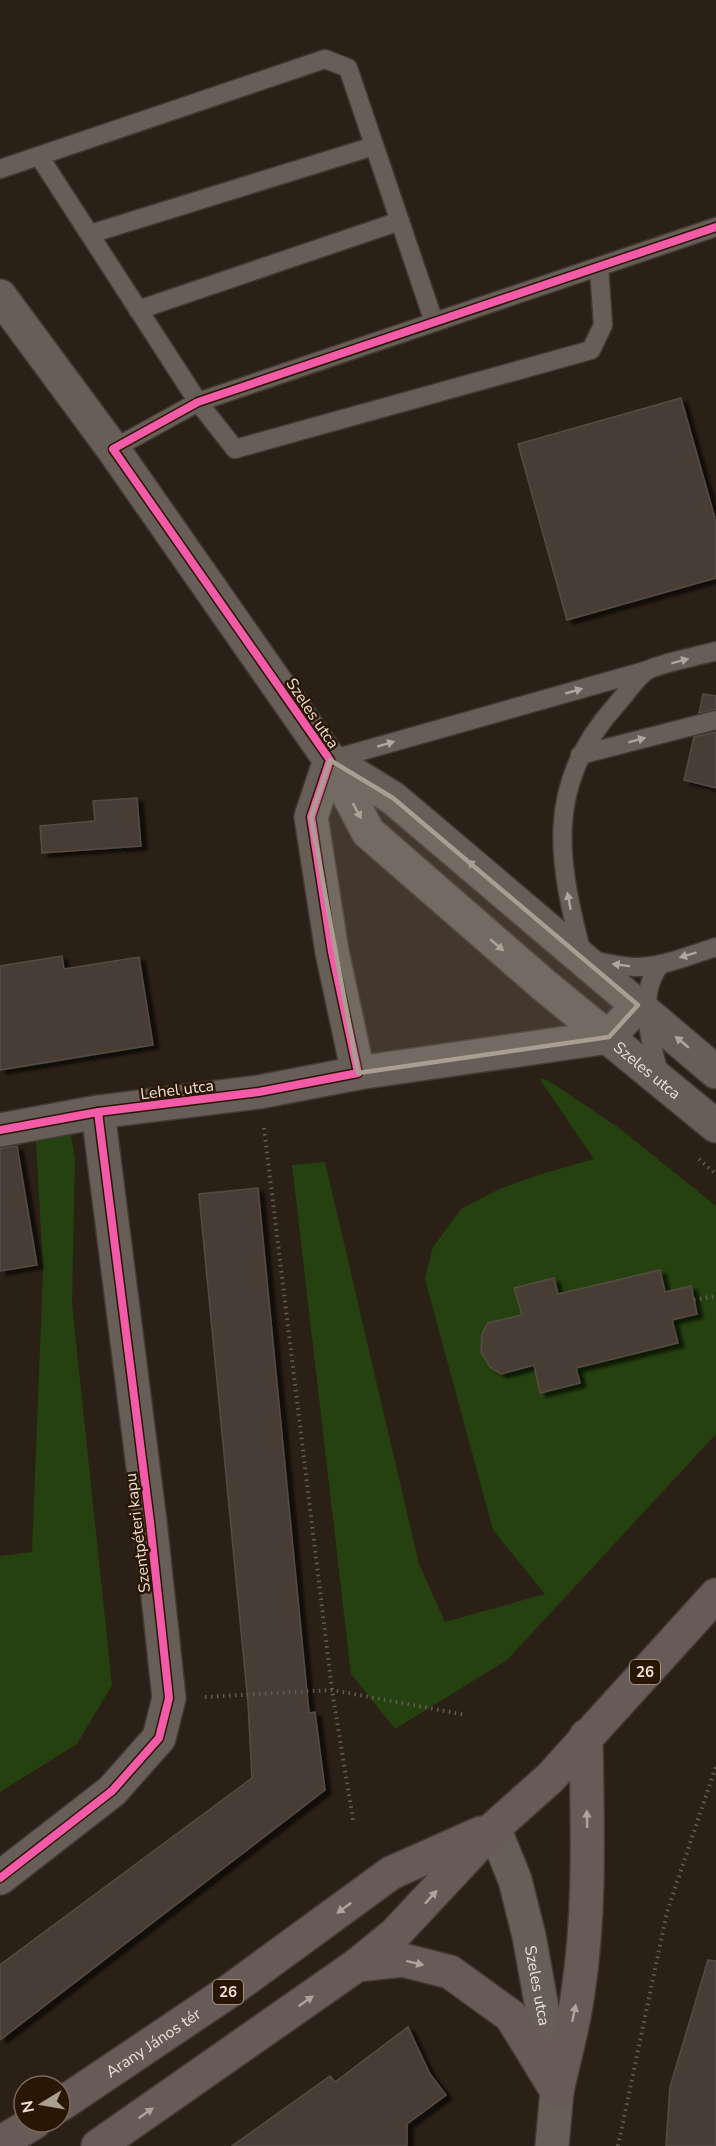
<svg xmlns="http://www.w3.org/2000/svg" width="716" height="2146" font-family="'Nunito Sans',sans-serif">
	<style>
		.green { fill: #25410f }
		.building { fill: #473d34; stroke: #554c43; stroke-width: 1.5; filter: url(#shadow) }
		.lines { fill: none; stroke-linecap: round; stroke-linejoin: round }
		.service-casing { stroke: #433a33; stroke-width: 21 }
		.minor-casing { stroke: #433a33; stroke-width: 36 }
		.tertiary-casing { stroke: #433a33; stroke-width: 36 }
		.primary-casing { stroke: #433a33; stroke-width: 36 }
		.path { stroke: #655c54; stroke-width: 4; stroke-dasharray: 1.5 4.5; stroke-linecap: butt }
		.service { stroke: #665e57; stroke-width: 18 }
		.minor { stroke: #665e57; stroke-width: 33 }
		.tertiary { stroke: #665e57; stroke-width: 33 }
		.primary { stroke: #685b57; stroke-width: 33 }
		.cycleway-casing { stroke: #2a1604; stroke-width: 11 }
		.cycleway { stroke: #f35aa7; stroke-width: 8 }
		.oneway { fill: #b1a69c }
		.oneway2 { fill: #b2a49c }
		.marked { fill: #aa9d92; fill-opacity: 0.2; stroke: #aa9d92; stroke-width: 4.5; stroke-linejoin: round }
		.labels { text-anchor: middle; stroke-width: 5; stroke-linejoin: round; paint-order: stroke }
		.shield { fill: #2a1604; stroke: #b4a396; stroke-width: 1.5 }
		.shield-label { font-size: 15px; font-weight: bold; fill: #efe0d5 }
		.street-label { font-size: 16px; fill: #efe0d5; stroke: #2a1604 }
	</style>
	<defs>
		<filter id="shadow"><feDropShadow dx="6" dy="4" stdDeviation="1.5" flood-color="#0009"/></filter>
	</defs>
	<rect width="100%" height="100%" fill="#2b2016"/>
	<g class="green">
		<polygon points="539,1078 549,1081 619,1128 716,1206 716,1434 507,1660 395,1729 351,1674 292,1165 325,1162 419,1564 445,1622 545,1594 493,1530 425,1279 433,1247 461,1209 499,1189 538,1175 594,1159"/>
		<polygon points="35,1122 59,1123 71,1136 75,1159 72,1304 112,1685 77,1744 0,1792 0,1556 32,1552 43,1271"/>
	</g>
	<g class="building">
		<polygon points="681,398 716,522 716,578 567,620 518,444"/>
		<polygon points="703,694 716,696 716,709 699,713"/>
		<polygon points="716,732 716,788 684,780 694,737"/>
		<polygon points="137,798 141,846 42,853 40,826 95,821 93,801"/>
		<polygon points="62,956 64,969 139,957 153,1045 0,1070 0,966"/>
		<polygon points="17,1146 37,1265 0,1271 0,1148"/>
		<polygon points="258,1188 309,1713 315,1712 325,1790 0,2040 0,1965 252,1778 248,1703 199,1194"/>
		<polygon points="660,1270 665,1292 691,1286 697,1314 672,1320 678,1343 576,1368 580,1383 540,1393 534,1365 501,1374 490,1367 481,1352 482,1334 488,1323 522,1315 514,1288 554,1278 558,1294"/>
		<polygon points="708,1960 716,1961 716,2146 666,2146 670,2087"/>
		<polygon points="408,2027 430,2074 446,2095 407,2124 407,2146 232,2146 330,2076 335,2082"/>
	</g>
	<g class="lines">
		<defs>
			<g id="service">
				<polyline points="39,156 198,402 235,449 591,350 603,325 599,268"/>
				<polyline points="0,169 325,59 348,68 434,322"/>
				<polyline points="90,234 374,146"/>
				<polyline points="138,310 400,221"/>
				<polyline points="113,449 198,402 716,227"/>
				<path d="M716 651C695 657 670 661 650 669 640 673 624 696 616 705 543 787 558 861 583 958 599 962 616 966 634 967 661 968 690 955 716 947"/>
				<polyline points="580,755 716,720"/>
				<polyline points="330,760 648,670"/>
				<path d="M660 1077C651 1043 635 994 661 964"/>
			</g>
			<g id="minor">
				<path id="s1" d="M0 296 113 449 330 760 368 832 545 986 716 1126"/>
				<polyline points="330,760 311,817 332,952 358,1073"/>
				<polyline points="331,760 393,798 716,1072"/>
				<polyline points="0,1130 98,1112 259,1092 358,1073 609,1037 638,1005"/>
				<polyline points="0,1878 112,1791 159,1738 169,1698 150,1522 98,1112"/>
			</g>
			<g id="tertiary">
				<path id="s2" d="M494 1828 515 1880 529 1936 557 2091 552 2146"/>
			</g>
			<g id="primary">
				<polyline points="357,1965 403,1960 450,1972 511,2016 557,2091"/>
				<path d="M557 2091C564 2058 574 2025 578 1992 591 1907 587 1821 586 1736"/>
				<path id="s3" d="M60 2105 228 1992 391 1873 481 1833"/>
				<polyline points="0,2143 35,2122"/>
				<polyline points="98,2146 357,1965 395,1934 494,1828 550,1778 716,1595"/>
			</g>
		</defs>
		<use href="#service" class="service-casing"/>
		<use href="#minor" class="minor-casing"/>
		<use href="#tertiary" class="tertiary-casing"/>
		<use href="#primary" class="primary-casing"/>
		<g class="path">
			<polyline points="264,1128 332,1690 353,1820"/>
			<polyline points="699,1159 716,1174"/>
			<polyline points="694,1300 716,1296"/>
			<polyline points="205,1697 332,1690 466,1715"/>
			<polyline points="618,2146 667,1912 716,1766"/>
		</g>
		<use href="#service" class="service"/>
		<use href="#minor" class="minor"/>
		<use href="#tertiary" class="tertiary"/>
		<use href="#primary" class="primary"/>
		<defs>
			<g id="cycleway">
				<polyline points="0,1130 98,1112 259,1092 358,1073 332,952 311,817 330,760 113,449 198,402 716,227"/>
				<polyline points="0,1878 112,1791 159,1738 169,1698 150,1522 98,1112"/>
			</g>
		</defs>
		<use href="#cycleway" class="cycleway-casing"/>
		<use href="#cycleway" class="cycleway"/>
	</g>
	<defs><path id="oneway-solid" d="M-6-.8H1V-3.2L6.5 0L1 3.2V.8H-6Z" transform="scale(1.5)"/></defs>
	<g class="oneway">
		<use href="#oneway-solid" transform="translate(680 661) rotate(-15)"/>
		<use href="#oneway-solid" transform="translate(574 691) rotate(-16)"/>
		<use href="#oneway-solid" transform="translate(637 740) rotate(-15)"/>
		<use href="#oneway-solid" transform="translate(386 744) rotate(-16)"/>
		<use href="#oneway-solid" transform="translate(357 811) rotate(62)"/>
		<use href="#oneway-solid" transform="translate(474 866) rotate(-140)"/>
		<use href="#oneway-solid" transform="translate(569 901) rotate(-101)"/>
		<use href="#oneway-solid" transform="translate(497 945) rotate(41)"/>
		<use href="#oneway-solid" transform="translate(688 955) rotate(163)"/>
		<use href="#oneway-solid" transform="translate(621 965) rotate(-173)"/>
		<use href="#oneway-solid" transform="translate(682 1042) rotate(-140)"/>
	</g>
	<g class="oneway2">
		<use href="#oneway-solid" transform="translate(587 1819) rotate(-91)"/>
		<use href="#oneway-solid" transform="translate(431 1897) rotate(-48)"/>
		<use href="#oneway-solid" transform="translate(344 1908) rotate(144)"/>
		<use href="#oneway-solid" transform="translate(415 1963) rotate(14)"/>
		<use href="#oneway-solid" transform="translate(306 2001) rotate(-35)"/>
		<use href="#oneway-solid" transform="translate(574 2013) rotate(-78)"/>
		<use href="#oneway-solid" transform="translate(146 2113) rotate(-35)"/>
	</g>
	<path class="marked" d="M330 760 393 798 638 1005 609 1037 358 1073 311 817Z"/>
	<g class="labels">
		<g class="shield">
			<rect x="630" y="1660" width="30" height="24" rx="4.5"/>
			<rect x="213" y="1980" width="30" height="24" rx="4.5"/>
		</g>
		<g class="shield-label">
			<text x="645" y="1677">26</text>
			<text x="228" y="1997">26</text>
		</g>
		<g class="street-label">
			<text transform="translate(313 713) rotate(56)" y="6">Szeles utca</text>
			<text dy="6" stroke="none"><textPath href="#s1" startOffset="1018">Szeles utca</textPath></text>
			<text transform="translate(177 1089) rotate(-7)" y="6">Lehel utca</text>
			<text transform="translate(137 1533) rotate(-97)" y="6">Szentpéteri kapu</text>
			<text dy="6" stroke="none"><textPath href="#s2" startOffset="164">Szeles utca</textPath></text>
			<text dy="6" stroke="none"><textPath href="#s3" startOffset="112">Arany János tér</textPath></text>
		</g>
	</g>
	<g transform="translate(42 2104) rotate(259)"><circle r="28" fill="#2a1604" stroke="#796758" stroke-width="1.5"/>
	<path d="M0-4.5L10 22L0 15L-10 22Z" fill="#aa9d92"/>
	<text y="-9" font-size="16" font-weight="bold" text-anchor="middle" fill="#efe0d5">N</text>
	</g>
</svg>
